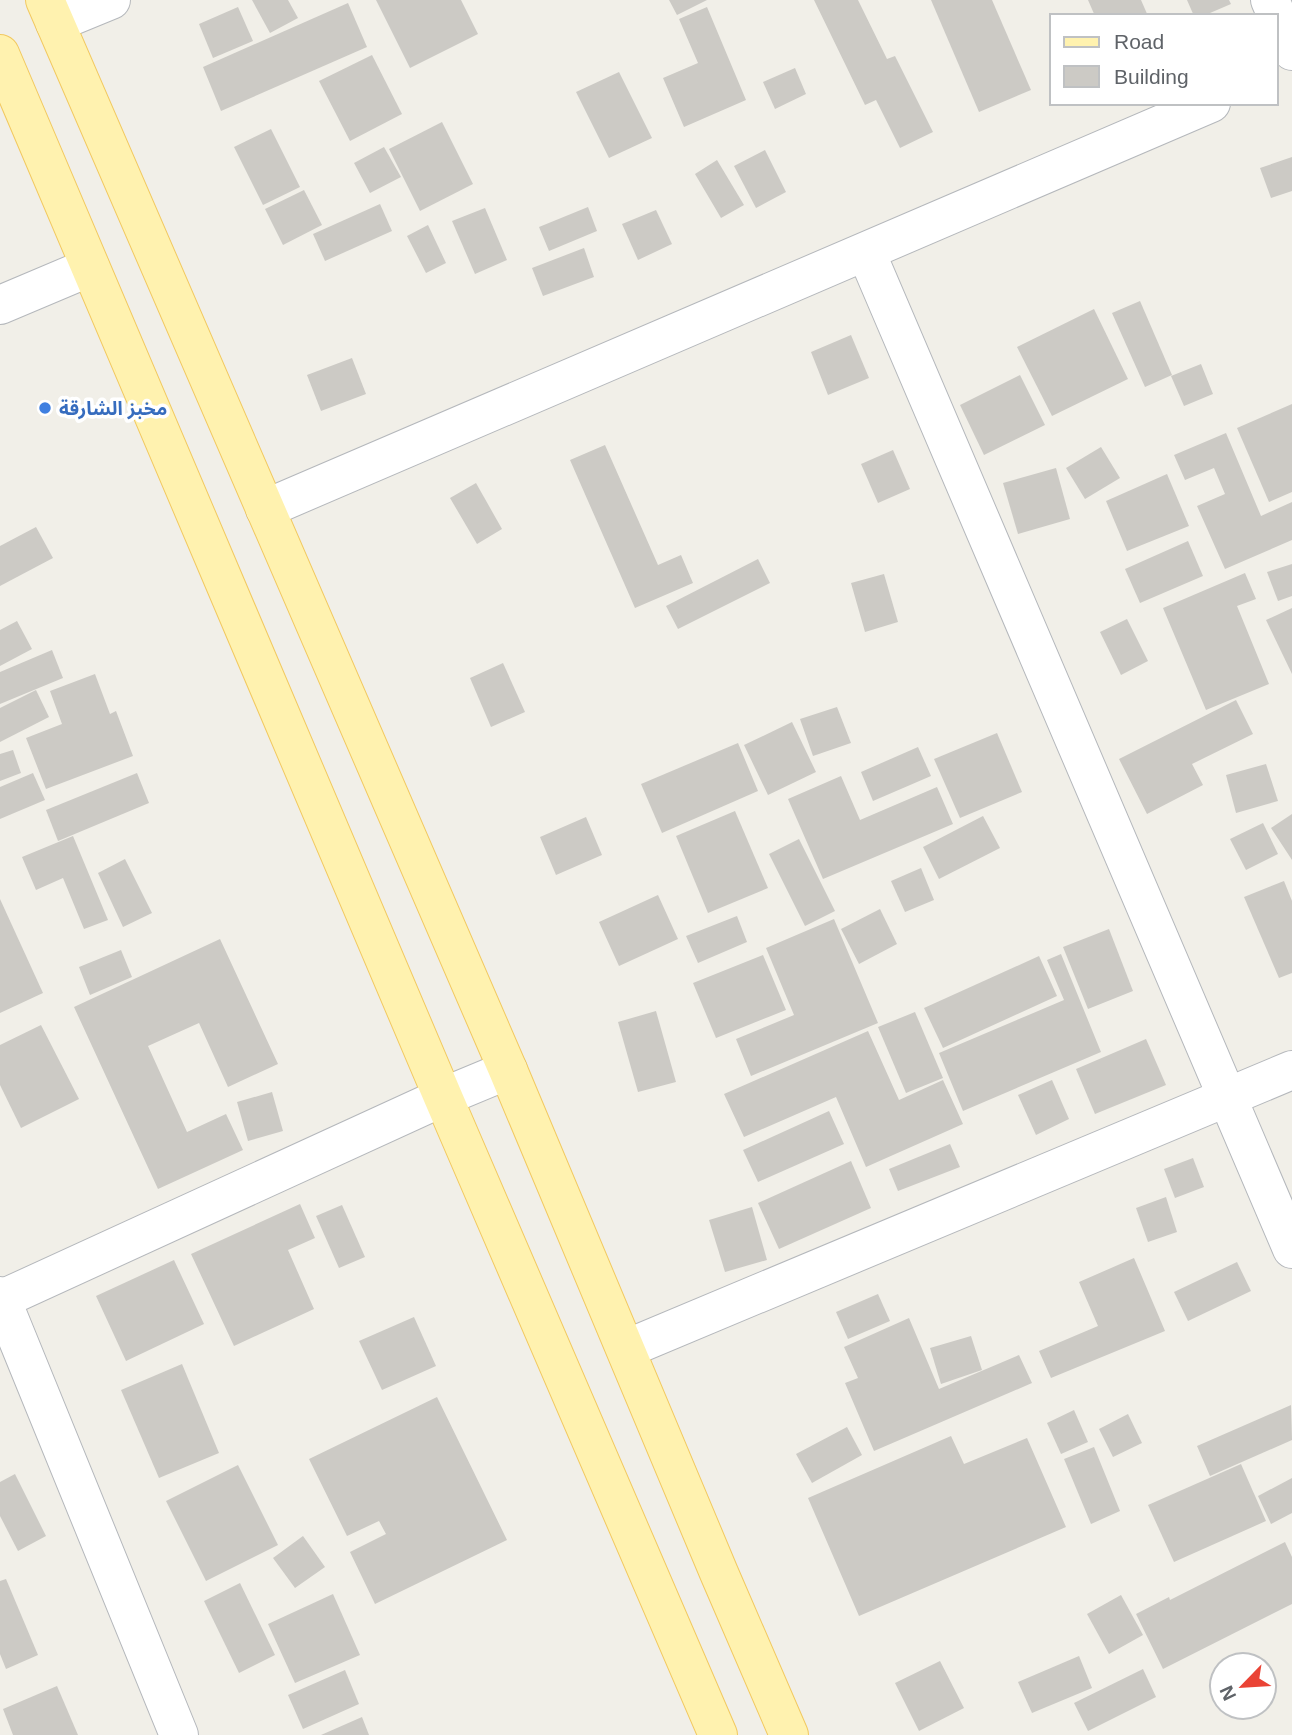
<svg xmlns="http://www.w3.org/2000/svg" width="1292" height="1735" font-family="Arial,'Noto Sans Arabic',sans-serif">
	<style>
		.building { fill: #cccac5 }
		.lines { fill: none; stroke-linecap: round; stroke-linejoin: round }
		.minor-casing { stroke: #b5b8bc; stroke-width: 40 }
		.major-casing { stroke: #f2c960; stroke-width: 40 }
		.minor { stroke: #fff; stroke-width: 38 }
		.major { stroke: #fff2af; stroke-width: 38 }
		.shop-dot { fill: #3f7fe0; stroke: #fff; stroke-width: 2.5 }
		.labels { text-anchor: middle; stroke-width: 7; stroke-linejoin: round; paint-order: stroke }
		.shop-label { font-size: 19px; font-weight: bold; fill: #366cbe; stroke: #fff; text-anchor: start }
	</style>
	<rect width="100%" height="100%" fill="#f1efe8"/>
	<g class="building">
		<polygon points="252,0 288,0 298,18 270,33"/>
		<polygon points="376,0 461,0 478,34 410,68"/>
		<polygon points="669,0 707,0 677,15"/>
		<polygon points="814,0 858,0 887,59 895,56 933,132 900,148 876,100 865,105"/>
		<polygon points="931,0 992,0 1031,90 979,112"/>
		<polygon points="1088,0 1141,0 1148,16 1095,16"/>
		<polygon points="1187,0 1229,0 1231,4 1203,16 1194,16"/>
		<polygon points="348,3 367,47 221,111 203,67"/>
		<polygon points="238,7 253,41 213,58 199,24"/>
		<polygon points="707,7 746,100 684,127 663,78 698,63 679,19"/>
		<polygon points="372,55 402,114 350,141 319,81"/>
		<polygon points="795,68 806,94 775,109 763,82"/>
		<polygon points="619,72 652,138 609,158 576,92"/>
		<polygon points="442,122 473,184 420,211 389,149"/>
		<polygon points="271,129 300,187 263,205 234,147"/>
		<polygon points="384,147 401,177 370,193 354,163"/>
		<polygon points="765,150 786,192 756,208 734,166"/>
		<polygon points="1292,157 1292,191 1271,198 1260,168"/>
		<polygon points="717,160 744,205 721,218 695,174"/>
		<polygon points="304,190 322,225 283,245 265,209"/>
		<polygon points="380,204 392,231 325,261 313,234"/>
		<polygon points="588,207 597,231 549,251 539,227"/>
		<polygon points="485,208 507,260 475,274 452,221"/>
		<polygon points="656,210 672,244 638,260 622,224"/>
		<polygon points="428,225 446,263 426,273 407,236"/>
		<polygon points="584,248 594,277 543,296 532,268"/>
		<polygon points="1140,301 1172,375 1145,387 1112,313"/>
		<polygon points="1094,309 1128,379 1052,416 1017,347"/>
		<polygon points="851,335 869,378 828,395 811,352"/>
		<polygon points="352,358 366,394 321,411 307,375"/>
		<polygon points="1201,364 1213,394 1184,406 1171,376"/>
		<polygon points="1020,375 1045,425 984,455 960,405"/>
		<polygon points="1292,404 1292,492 1269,502 1237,428"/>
		<polygon points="1226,433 1261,516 1292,502 1292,540 1225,569 1197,506 1225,494 1214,468 1185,480 1174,455"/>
		<polygon points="605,445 658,565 681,555 693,583 635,608 570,460"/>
		<polygon points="1101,447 1120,478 1085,499 1066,468"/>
		<polygon points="893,450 910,489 878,503 861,464"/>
		<polygon points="1056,468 1070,519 1018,534 1003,483"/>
		<polygon points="1167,474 1189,526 1127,551 1106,501"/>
		<polygon points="476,483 502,529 477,544 450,498"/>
		<polygon points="36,527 53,558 0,586 0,546"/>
		<polygon points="1188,541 1203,576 1140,603 1125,569"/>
		<polygon points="758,559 770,583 678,629 666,606"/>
		<polygon points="1292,564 1292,596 1278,601 1267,572"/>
		<polygon points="1245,573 1256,599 1237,606 1269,684 1206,710 1163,608"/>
		<polygon points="884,574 898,622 865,632 851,583"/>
		<polygon points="1292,608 1292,674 1266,620"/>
		<polygon points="1127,619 1148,661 1121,675 1100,632"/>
		<polygon points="17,621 32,649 0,666 0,630"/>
		<polygon points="52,650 63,678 0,704 0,672"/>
		<polygon points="503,663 525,712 491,727 470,678"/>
		<polygon points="95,674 110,714 116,711 133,756 46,789 26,738 62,724 50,691"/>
		<polygon points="36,690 49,717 0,742 0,708"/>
		<polygon points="1236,700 1253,734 1192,764 1203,785 1147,814 1119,759"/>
		<polygon points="837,707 851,743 813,756 800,719"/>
		<polygon points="792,722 816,772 768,795 744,745"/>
		<polygon points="997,733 1022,792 960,818 934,759"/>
		<polygon points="738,743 758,791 662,833 641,784"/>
		<polygon points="918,747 931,776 873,801 861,772"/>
		<polygon points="13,750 21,773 0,781 0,754"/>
		<polygon points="1266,764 1278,801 1236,813 1226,775"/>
		<polygon points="33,773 45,800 0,819 0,787"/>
		<polygon points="137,773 149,803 58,841 46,810"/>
		<polygon points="841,776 860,820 937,787 953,824 823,879 788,799"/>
		<polygon points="735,811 768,888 708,913 676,836"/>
		<polygon points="1292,814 1292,860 1271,828"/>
		<polygon points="983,816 1000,848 939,879 923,847"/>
		<polygon points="586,817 602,855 556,875 540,837"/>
		<polygon points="1263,823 1278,854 1246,870 1230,839"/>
		<polygon points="73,836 108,920 84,929 63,878 36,890 22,857"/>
		<polygon points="799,839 835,911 805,926 769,854"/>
		<polygon points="125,859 152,913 123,927 98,873"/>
		<polygon points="921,868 934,900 905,912 891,881"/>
		<polygon points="1284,881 1292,901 1292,973 1279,978 1244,897"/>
		<polygon points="658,895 678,939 619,966 599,922"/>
		<polygon points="0,899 43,993 0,1013"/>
		<polygon points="880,909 897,944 859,964 841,929"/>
		<polygon points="737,916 747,942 698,963 686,936"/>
		<polygon points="834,919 878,1023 751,1076 736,1039 794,1015 766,948"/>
		<polygon points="1109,929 1133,991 1088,1009 1063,947"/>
		<polygon points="220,939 278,1064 228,1087 199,1023 148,1046 187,1132 226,1114 243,1150 158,1189 74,1007"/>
		<polygon points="121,950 132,977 90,995 79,967"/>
		<polygon points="1061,954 1101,1052 963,1111 939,1053 1064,1000 1047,960"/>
		<polygon points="763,955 786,1010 716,1038 693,983"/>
		<polygon points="1039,956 1057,996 943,1048 924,1008"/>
		<polygon points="656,1011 676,1082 638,1092 618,1022"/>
		<polygon points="915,1012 943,1078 906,1093 878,1027"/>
		<polygon points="41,1025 79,1099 21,1128 0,1085 0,1045"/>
		<polygon points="868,1031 899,1100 943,1080 963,1124 866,1167 836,1097 744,1137 724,1094"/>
		<polygon points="1146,1039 1166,1085 1095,1114 1076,1069"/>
		<polygon points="1052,1080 1069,1119 1036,1135 1018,1095"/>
		<polygon points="272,1092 283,1131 248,1141 237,1102"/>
		<polygon points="829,1111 844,1144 758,1182 743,1150"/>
		<polygon points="950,1144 960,1167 898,1191 889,1169"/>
		<polygon points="1193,1158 1204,1187 1175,1198 1164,1169"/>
		<polygon points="851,1161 871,1208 779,1249 758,1203"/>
		<polygon points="1166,1197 1177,1232 1148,1242 1136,1208"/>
		<polygon points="300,1204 315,1238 288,1250 314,1309 234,1346 191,1254"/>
		<polygon points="342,1205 365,1257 339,1268 316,1216"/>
		<polygon points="752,1207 767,1260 725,1272 709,1220"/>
		<polygon points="1134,1258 1165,1331 1051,1378 1039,1351 1098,1326 1079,1282"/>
		<polygon points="174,1260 204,1324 126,1361 96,1296"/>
		<polygon points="1237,1262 1251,1291 1188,1321 1174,1292"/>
		<polygon points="878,1294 890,1321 848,1339 836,1312"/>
		<polygon points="414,1317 436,1366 382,1390 359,1341"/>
		<polygon points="909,1318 939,1389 1019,1355 1032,1383 874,1451 845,1383 858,1378 844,1347"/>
		<polygon points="971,1336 982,1370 941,1384 930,1348"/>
		<polygon points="182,1364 219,1453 159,1478 121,1390"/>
		<polygon points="437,1397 507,1540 375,1604 350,1552 386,1534 379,1521 347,1536 309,1459"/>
		<polygon points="1291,1405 1292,1440 1210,1476 1197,1446"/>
		<polygon points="1074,1410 1088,1442 1061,1454 1047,1423"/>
		<polygon points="1128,1414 1142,1443 1113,1457 1099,1429"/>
		<polygon points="847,1427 862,1455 812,1483 796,1454"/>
		<polygon points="951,1436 964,1464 1027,1438 1066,1527 859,1616 808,1498"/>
		<polygon points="1094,1447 1120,1511 1091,1524 1064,1459"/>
		<polygon points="1241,1464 1266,1521 1174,1562 1148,1505"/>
		<polygon points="238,1465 278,1545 206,1581 166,1501"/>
		<polygon points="15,1474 46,1536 18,1551 0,1516 0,1482"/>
		<polygon points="1292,1478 1292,1513 1271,1524 1258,1496"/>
		<polygon points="303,1536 325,1567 295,1588 273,1558"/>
		<polygon points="1285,1542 1292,1557 1292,1604 1163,1669 1136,1614 1169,1597 1170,1600"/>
		<polygon points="6,1579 38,1655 6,1669 0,1654 0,1581"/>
		<polygon points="240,1583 275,1655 239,1673 204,1601"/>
		<polygon points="333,1594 360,1655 295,1683 268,1624"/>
		<polygon points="1121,1595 1143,1635 1109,1654 1087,1614"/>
		<polygon points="1079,1656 1092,1688 1032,1713 1018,1682"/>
		<polygon points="940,1661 964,1708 919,1731 895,1683"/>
		<polygon points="1143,1669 1156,1697 1088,1731 1074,1703"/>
		<polygon points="345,1670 359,1704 303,1729 288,1695"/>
		<polygon points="57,1686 78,1735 13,1735 3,1709"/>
		<polygon points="362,1717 369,1735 321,1735"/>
	</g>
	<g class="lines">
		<defs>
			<g id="minor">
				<polyline points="1270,0 1292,51"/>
				<polyline points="55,23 111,0"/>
				<polyline points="866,252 1292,1249"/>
				<polyline points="0,305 90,267"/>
				<polyline points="265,509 1211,103"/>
				<polyline points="0,1296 179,1735"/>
				<polyline points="0,1300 443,1097 508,1070"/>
				<polyline points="626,1349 1292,1070"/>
			</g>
			<g id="major">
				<polyline points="45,0 508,1070 719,1573 789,1735"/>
				<polyline points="0,54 443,1097 718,1735"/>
			</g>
		</defs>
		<use href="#minor" class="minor-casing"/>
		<use href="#major" class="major-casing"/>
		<use href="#minor" class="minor"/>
		<use href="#major" class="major"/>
	</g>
	<circle class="shop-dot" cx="45" cy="408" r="7"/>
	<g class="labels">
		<g class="shop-label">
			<text x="59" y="415">مخبز الشارقة</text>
		</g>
	</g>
	<rect x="1050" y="14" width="228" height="91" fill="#ffffff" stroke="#bfc1c3" stroke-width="2"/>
	<rect x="1064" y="37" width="35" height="10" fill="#fff2af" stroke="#bfc1c3" stroke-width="2"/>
	<text x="1114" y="49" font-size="21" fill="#5f6368">Road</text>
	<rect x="1064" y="66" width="35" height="21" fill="#cccac5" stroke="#bfc1c3" stroke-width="2"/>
	<text x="1114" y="84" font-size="21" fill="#5f6368">Building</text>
	<g transform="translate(1243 1686) rotate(245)"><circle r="33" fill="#ffffff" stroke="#bfc1c3" stroke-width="2"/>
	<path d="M0-5L12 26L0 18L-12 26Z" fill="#ea4335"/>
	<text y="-10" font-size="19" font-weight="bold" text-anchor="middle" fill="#5f6368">N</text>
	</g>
</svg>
